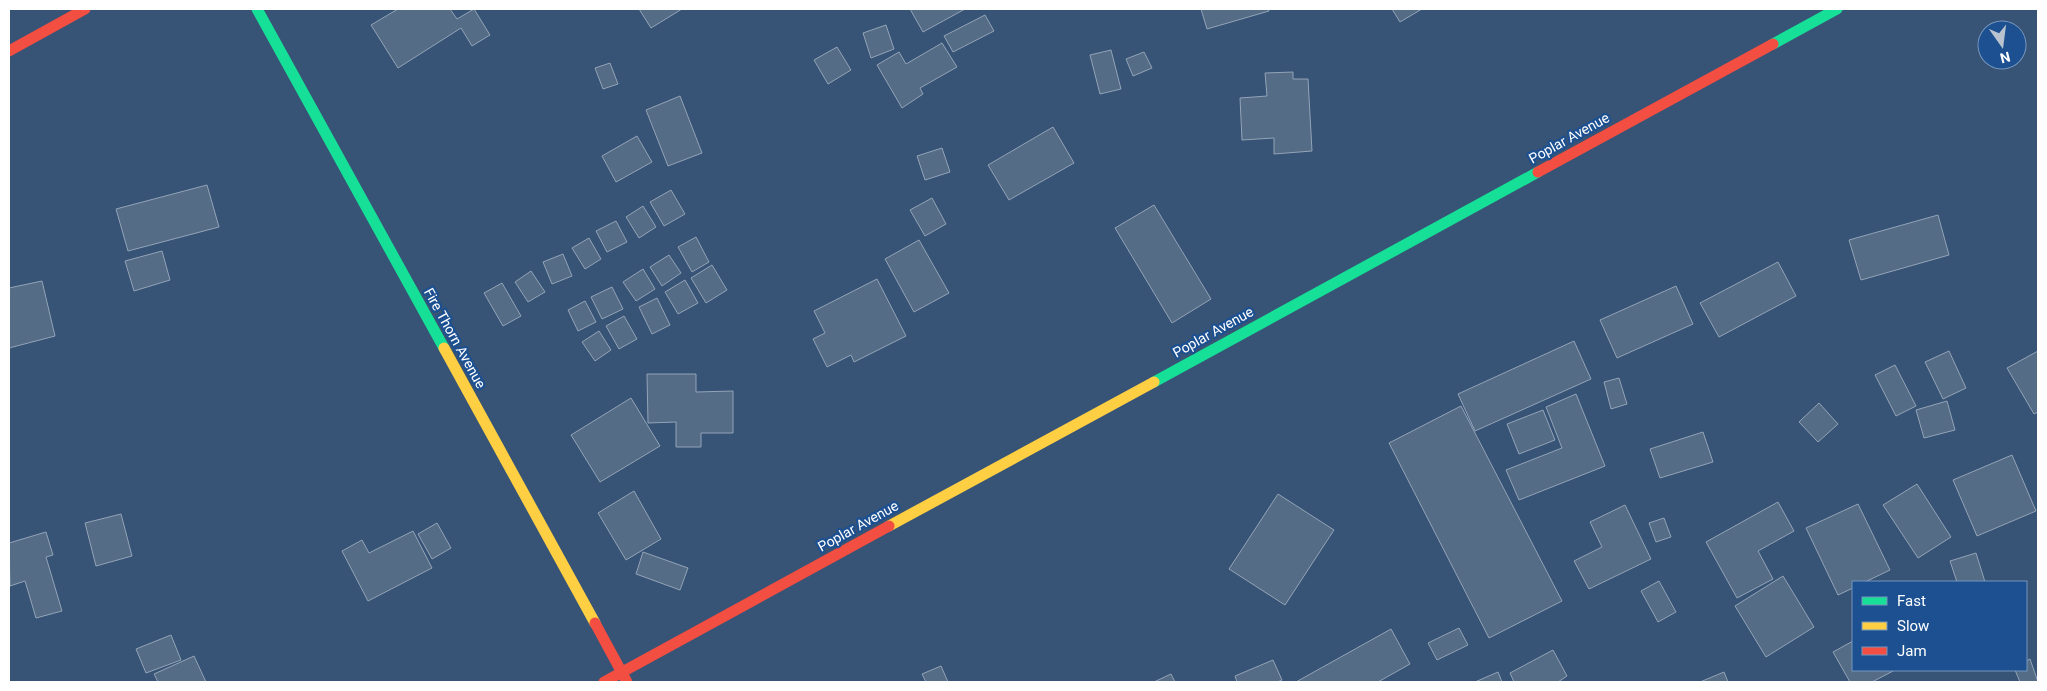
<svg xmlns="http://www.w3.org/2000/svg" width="2047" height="691" font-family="Roboto,sans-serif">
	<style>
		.building { fill: #556c87; stroke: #93a4b7 }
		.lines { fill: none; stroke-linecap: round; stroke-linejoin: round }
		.fast { stroke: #16e098; stroke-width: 11 }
		.slow { stroke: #ffcf43; stroke-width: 11 }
		.jam { stroke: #f24e42; stroke-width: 11 }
		.labels { text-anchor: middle; stroke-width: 4.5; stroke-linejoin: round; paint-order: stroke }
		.street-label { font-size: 14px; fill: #fff; stroke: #1c5091 }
	</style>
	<rect width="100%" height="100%" fill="#375376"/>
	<g class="building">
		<polygon points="398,9 450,9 457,19 474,9 490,35 472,46 461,28 398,68 371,25"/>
		<polygon points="639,9 682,9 651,28"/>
		<polygon points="910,9 965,9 923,32"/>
		<polygon points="1201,9 1268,9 1269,11 1207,29"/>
		<polygon points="1392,9 1422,9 1400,22"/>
		<polygon points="985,15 994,31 953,52 944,36"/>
		<polygon points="886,25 894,49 871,58 863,33"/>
		<polygon points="942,43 957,67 920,88 923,94 902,108 877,65 899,52 906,64"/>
		<polygon points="837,47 851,70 828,84 814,60"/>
		<polygon points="1111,50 1121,89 1100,94 1090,55"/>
		<polygon points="1144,52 1152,68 1133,76 1126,59"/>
		<polygon points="610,63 618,84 603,89 595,68"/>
		<polygon points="1293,72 1293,79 1308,79 1312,151 1274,154 1274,138 1242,140 1240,98 1267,96 1265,73"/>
		<polygon points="680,96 702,153 668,166 646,110"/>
		<polygon points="1053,127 1074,163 1009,200 988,165"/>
		<polygon points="637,136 652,162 616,182 602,156"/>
		<polygon points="942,148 950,172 925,180 917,156"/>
		<polygon points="207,185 219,227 128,251 116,209"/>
		<polygon points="671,190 685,214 664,226 650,202"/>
		<polygon points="932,198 946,224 925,236 910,210"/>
		<polygon points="1154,205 1211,299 1172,323 1115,228"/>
		<polygon points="643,206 656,227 639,238 626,217"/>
		<polygon points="1938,215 1949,255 1861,280 1849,240"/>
		<polygon points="616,221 627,242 607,252 596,231"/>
		<polygon points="696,237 709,262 692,272 678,247"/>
		<polygon points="589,238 601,259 585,269 572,248"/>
		<polygon points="919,240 949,293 914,312 885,259"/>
		<polygon points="162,251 170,280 134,291 125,261"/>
		<polygon points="563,254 572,276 552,284 543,262"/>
		<polygon points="669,255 681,273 662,286 650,267"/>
		<polygon points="1778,262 1796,296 1719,337 1700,303"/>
		<polygon points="712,265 727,290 706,303 691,278"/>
		<polygon points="643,269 655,289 636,301 623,282"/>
		<polygon points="531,271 545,292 528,302 515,282"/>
		<polygon points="877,279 906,336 854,362 851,355 827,367 813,339 825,333 814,311"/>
		<polygon points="685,280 698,303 678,314 665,292"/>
		<polygon points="42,281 55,336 9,348 9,288"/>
		<polygon points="502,283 521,316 503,326 484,293"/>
		<polygon points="1676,286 1693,324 1617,358 1600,320"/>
		<polygon points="612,287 623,309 602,319 591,297"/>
		<polygon points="657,298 670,325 652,334 639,307"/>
		<polygon points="585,301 596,322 578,331 568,310"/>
		<polygon points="624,316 637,339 619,349 606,326"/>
		<polygon points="599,331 611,350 595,361 582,342"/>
		<polygon points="1574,341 1591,379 1475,431 1458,394"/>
		<polygon points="1949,351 1966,388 1943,399 1925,362"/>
		<polygon points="2038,351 2038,412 2034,414 2007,368"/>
		<polygon points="1895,365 1916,406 1896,416 1875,375"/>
		<polygon points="647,374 696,374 696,392 733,391 733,433 701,433 701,447 676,447 676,422 648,423"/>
		<polygon points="1619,378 1627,404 1611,409 1604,382"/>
		<polygon points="1576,394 1605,466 1519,500 1506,470 1562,448 1546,407"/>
		<polygon points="631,398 660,446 600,482 571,435"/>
		<polygon points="1947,401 1955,430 1924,438 1916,410"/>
		<polygon points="1819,403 1838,424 1818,442 1799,422"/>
		<polygon points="1461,406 1562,601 1489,638 1389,443"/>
		<polygon points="1543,410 1555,440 1519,454 1507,424"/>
		<polygon points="1703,432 1713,462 1660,478 1650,449"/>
		<polygon points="2012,455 2036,511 1977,536 1953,480"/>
		<polygon points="1917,484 1951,537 1918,558 1883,505"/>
		<polygon points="634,491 661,539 626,560 598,513"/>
		<polygon points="1278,494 1334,530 1285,605 1229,569"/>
		<polygon points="1778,502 1794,531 1758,551 1773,579 1737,598 1706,542"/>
		<polygon points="1858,504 1890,570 1865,582 1853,582 1853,588 1838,595 1806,528"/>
		<polygon points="1625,505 1651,559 1589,589 1574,561 1602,547 1590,522"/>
		<polygon points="121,514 132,556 96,566 85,523"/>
		<polygon points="1664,518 1671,537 1656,542 1649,523"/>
		<polygon points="437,523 451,548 432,559 418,534"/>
		<polygon points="413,531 432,568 368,601 342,551 362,540 369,553"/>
		<polygon points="46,532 53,555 46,557 62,611 36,618 25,581 10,586 9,543"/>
		<polygon points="643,552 688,568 680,590 636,574"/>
		<polygon points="1976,553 1985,582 1957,582 1950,561"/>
		<polygon points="1783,576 1814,627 1766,657 1735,606"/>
		<polygon points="1659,581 1676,612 1658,622 1641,591"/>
		<polygon points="1459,628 1468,645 1437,660 1428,643"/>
		<polygon points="1391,629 1410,664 1378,682 1296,682"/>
		<polygon points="171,635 181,660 146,673 136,649"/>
		<polygon points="1853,641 1853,670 1895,670 1872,682 1850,682 1833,652"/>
		<polygon points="1553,650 1567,676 1558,682 1514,682 1510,673"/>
		<polygon points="194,656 206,682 158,682 154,674"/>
		<polygon points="2030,659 2038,682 2020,682 2015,670 2026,670 2026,661"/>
		<polygon points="1273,660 1282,680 1277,682 1237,682 1235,676"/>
		<polygon points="941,666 948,682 926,682 922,674"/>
		<polygon points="1498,672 1502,682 1475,682"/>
		<polygon points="1724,672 1728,682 1700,682"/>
		<polygon points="1171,674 1175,682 1154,682"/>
	</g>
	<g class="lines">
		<g class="fast">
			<polyline points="257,9 444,348"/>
			<polyline points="1773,44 1837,9"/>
			<polyline points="1154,382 1538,172"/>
		</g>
		<g class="slow">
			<polyline points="444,348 595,623"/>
			<polyline points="889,526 1154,382"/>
		</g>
		<g class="jam">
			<polyline points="9,51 85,9"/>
			<polyline points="1538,172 1773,44"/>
			<polyline points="595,623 627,682"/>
			<polyline points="604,682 889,526"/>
		</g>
	</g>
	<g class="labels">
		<g class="street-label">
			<text transform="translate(1569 138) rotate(-29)" y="5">Poplar Avenue</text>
			<text transform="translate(1213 332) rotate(-29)" y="5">Poplar Avenue</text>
			<text transform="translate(455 338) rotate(61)" y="5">Fire Thorn Avenue</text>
			<text transform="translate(858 526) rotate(-29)" y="5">Poplar Avenue</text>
		</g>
	</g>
	<rect width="2047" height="691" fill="none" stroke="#ffffff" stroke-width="20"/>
	<rect x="1852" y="581" width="175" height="90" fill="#1c5091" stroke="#7796bd"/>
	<rect x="1862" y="597" width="25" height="8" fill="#16e098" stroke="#7796bd"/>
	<text x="1897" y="606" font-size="15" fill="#ffffff">Fast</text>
	<rect x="1862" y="622" width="25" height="8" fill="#ffcf43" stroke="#7796bd"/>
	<text x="1897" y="631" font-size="15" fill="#ffffff">Slow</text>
	<rect x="1862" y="647" width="25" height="8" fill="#f24e42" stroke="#7796bd"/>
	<text x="1897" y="656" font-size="15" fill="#ffffff">Jam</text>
	<g transform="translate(2002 45) rotate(166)"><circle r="24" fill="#1c5091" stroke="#7796bd"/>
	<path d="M0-4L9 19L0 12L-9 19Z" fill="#b9c3cf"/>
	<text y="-8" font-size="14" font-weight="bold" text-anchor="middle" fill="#ffffff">N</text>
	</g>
</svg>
